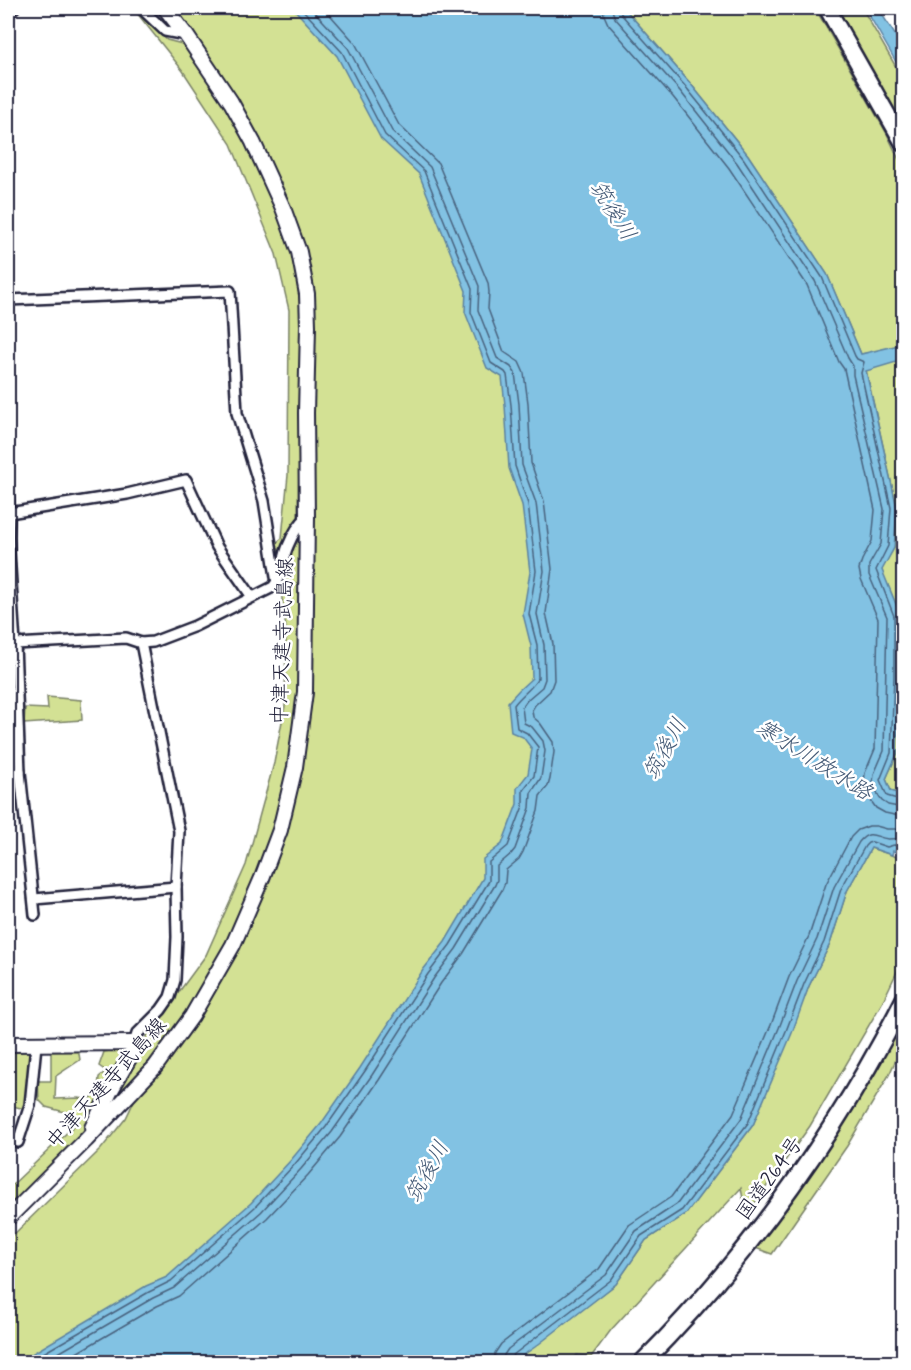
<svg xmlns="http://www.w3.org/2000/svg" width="911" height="1370" font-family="Mynerve,'Klee One',sans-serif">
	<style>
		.green { fill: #d3e194; stroke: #7a8268; stroke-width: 1.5 }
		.water { fill: #82c2e3; stroke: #5c82a0; stroke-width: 1.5 }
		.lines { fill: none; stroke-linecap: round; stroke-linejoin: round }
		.shore { stroke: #48627e; stroke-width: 1.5 }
		.street-casing { stroke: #22223b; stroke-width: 14 }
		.secondary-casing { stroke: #22223b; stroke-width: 18 }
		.primary-casing { stroke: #22223b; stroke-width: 20 }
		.highway-casing { stroke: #22223b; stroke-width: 21 }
		.street { stroke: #fff; stroke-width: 9 }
		.secondary { stroke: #fff; stroke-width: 14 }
		.primary { stroke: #fff; stroke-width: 15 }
		.highway { stroke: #fff; stroke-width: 16 }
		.labels { text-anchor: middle; stroke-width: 5; stroke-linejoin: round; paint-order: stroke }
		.street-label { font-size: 21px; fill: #22223b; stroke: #fff }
		.water-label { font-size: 22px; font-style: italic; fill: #445a76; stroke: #fff }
	</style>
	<rect width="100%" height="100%" fill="#fff"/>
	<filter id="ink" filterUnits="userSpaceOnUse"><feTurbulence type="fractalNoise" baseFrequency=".0167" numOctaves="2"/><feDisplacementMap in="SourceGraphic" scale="12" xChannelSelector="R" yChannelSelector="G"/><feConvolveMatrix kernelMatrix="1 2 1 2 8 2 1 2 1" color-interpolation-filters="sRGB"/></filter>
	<g filter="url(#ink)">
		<g class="green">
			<polygon points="133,8 167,40 186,45 230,113 277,211 293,258 302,317 298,517 284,546 278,572 276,543 282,538 288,475 289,310 276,254 231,144 183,71"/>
			<polygon points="174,8 315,8 353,51 503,315 551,700 505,855 323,1129 171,1286 25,1362 8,1362 8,1240 101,1149 126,1118 135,1099 198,1021 241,943 287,834 303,762 313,693 312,413 306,253 286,196 247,115"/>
			<polygon points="624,8 815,8 887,134 903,168 903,795 891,791 886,779 897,754 900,614 881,570 894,548 897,508 866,370 874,352 861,354 827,274 748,155 690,83"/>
			<polygon points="836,8 862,8 903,79 903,131 876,77"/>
			<polygon points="301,532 298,695 288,774 265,855 227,944 185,1016 149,1065 99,1121 140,1045 206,955 246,865 274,763 285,706 286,629 281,591 291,548"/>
			<polygon points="47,697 81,700 82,720 24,724 25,708 48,709"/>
			<polygon points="871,848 903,859 903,959 882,1003 810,1126 746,1215 741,1188 611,1330 591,1357 577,1355 570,1362 513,1362 616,1284 646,1240 686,1214 753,1125 809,986 830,944 847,891"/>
			<polygon points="903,1018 903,1044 889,1075 847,1146 772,1254 755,1248 825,1151 880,1065"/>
			<polygon points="8,1046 31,1048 25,1109 8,1105"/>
			<polygon points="78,1048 80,1060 56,1076 55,1099 79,1098 90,1100 98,1089 99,1077 106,1071 99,1066 104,1052 122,1049 123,1060 79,1142 8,1212 8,1189 78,1122 76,1115 46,1107 39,1100 38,1081 51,1081 51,1050"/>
		</g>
		<g class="water">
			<polygon points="293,8 624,8 690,83 748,155 827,274 861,354 903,344 903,360 866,371 897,508 894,548 882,570 900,614 900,676 897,754 886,779 891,791 903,795 903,854 893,851 892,855 871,848 847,891 830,944 809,986 792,1033 753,1125 686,1214 646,1240 616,1284 535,1347 513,1362 18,1362 146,1286 167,1277 251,1203 291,1160 321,1124 360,1068 423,970 445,942 483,878 483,859 502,844 517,804 517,788 528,774 532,749 523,737 511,732 508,702 519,690 532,678 531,646 523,614 530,572 522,505 509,468 505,405 502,377 487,368 465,312 466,291 419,174 381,139 337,56"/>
			<polygon points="865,8 878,8 901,44 903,48 903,74"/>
		</g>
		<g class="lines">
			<g class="shore">
				<polyline points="603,8 604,15 608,24 673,97 729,168 807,285 839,362 844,369 875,510 872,541 862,560 859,569 861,579 878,619 875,749 865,773 864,783 871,801 876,808 885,813 904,817"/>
				<polyline points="612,8 613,13 615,18 680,91 737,163 815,281 848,358 853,366 853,375 884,509 881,544 869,565 869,575 887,617 884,751 874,774 873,782 879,797 882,801 888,805 904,808"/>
				<polyline points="620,8 621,14 685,86 743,158 822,277 855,356 857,359 864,362 861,373 891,508 888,546 876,570 894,616 894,676 891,753 880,780 887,796 904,801"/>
				<path d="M28 1362 149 1292 171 1281 255 1207 295 1164 326 1127 365 1071 428 974 450 945 489 881V862L508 846 523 806V790L534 776 538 747 527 733 517 728 514 705C521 695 532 689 538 678L537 645 529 614 536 571 528 504 515 466 511 405 507 375 505 372 491 363 471 312 472 289 424 171 385 135 342 52 301 8"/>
				<polyline points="43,1362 153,1298 174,1288 261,1212 301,1169 332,1132 372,1075 434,978 456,949 495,885 497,880 497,866 511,854 515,849 530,808 531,793 541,778 545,751 543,741 532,727 524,723 522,707 528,699 542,687 545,679 544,645 537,614 544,571 536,503 522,465 519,404 515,373 511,367 497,358 478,310 479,286 430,167 392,131 348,48 311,8"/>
				<polyline points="61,1362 157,1306 179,1296 267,1218 308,1175 340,1137 379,1080 441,983 463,954 502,890 505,883 506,870 519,859 523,852 538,811 540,796 548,786 550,779 554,752 553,742 540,723 533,717 532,710 535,705 550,691 554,680 553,644 546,613 552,569 544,501 531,463 528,403 524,373 519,362 504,352 488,309 489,292 488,283 438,163 399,125 355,43 324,8"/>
				<polyline points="494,1362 495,1353 501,1344 599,1269 629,1225 671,1197 733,1114 771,1025 789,977 809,936 826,884 851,837 858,830 869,826 876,826 887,829 895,829 904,831"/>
				<path d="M503 1362 504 1355 508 1349 606 1275 636 1231 677 1204 741 1119 779 1028 797 981 817 939 834 887 859 842C871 828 875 838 888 839 895 839 896 838 904 840"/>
				<polyline points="510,1362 511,1359 513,1355 611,1280 641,1236 682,1210 748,1123 786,1031 804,984 824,942 841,889 865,846 868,843 872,842 887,847 894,845 904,848"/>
			</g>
			<defs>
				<g id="street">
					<polyline points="8,8 14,8"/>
					<polyline points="141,8 165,31 186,35"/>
					<polyline points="8,300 230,291 237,413 264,501 277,583"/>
					<polyline points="8,487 9,513 8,537 15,644 20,772 35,915"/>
					<polyline points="9,513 127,494 186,480 217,547 252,597"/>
					<path d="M15 644 126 638 141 643 153 642 195 626 273 587C284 575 282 559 288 546 292 536 299 524 307 517"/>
					<polyline points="8,772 20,772"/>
					<polyline points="34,899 176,887"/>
					<polyline points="134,1043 137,1034 161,1010 170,997 175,980 177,937 176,887 179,831 141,643"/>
					<polyline points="18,1142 30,1105 36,1045"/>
				</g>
				<g id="secondary">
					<polyline points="8,1044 134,1043 136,1046 110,1092 92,1128"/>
					<polyline points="8,1218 86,1140 155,1067 192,1016 233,945 262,878 280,830 295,767 305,692 307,517 306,413 308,326 307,294 299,252 283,208 253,142 231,102 186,35 165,8"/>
				</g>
				<polyline id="primary" points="827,8 904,144"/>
				<path id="highway" d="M643 1362C750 1254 835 1136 904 1000"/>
			</defs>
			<use href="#street" class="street-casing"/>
			<use href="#secondary" class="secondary-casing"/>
			<use href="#primary" class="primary-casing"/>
			<use href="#highway" class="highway-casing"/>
			<use href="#street" class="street"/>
			<use href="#secondary" class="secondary"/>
			<use href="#primary" class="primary"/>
			<use href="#highway" class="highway"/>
		</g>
	</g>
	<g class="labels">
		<g class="street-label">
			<text transform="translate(282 641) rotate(-88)" y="7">中津天建寺武島線</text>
			<text transform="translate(106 1083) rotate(-48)" y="7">中津天建寺武島線</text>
			<text transform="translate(769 1178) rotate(-54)" y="7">国道264号</text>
		</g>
		<g class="water-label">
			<text transform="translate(614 210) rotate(58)" y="8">筑後川</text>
			<text transform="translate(664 748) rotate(-61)" y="8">筑後川</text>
			<text transform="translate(815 759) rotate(32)" y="8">寒水川放水路</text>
			<text transform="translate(426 1171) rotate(-61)" y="8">筑後川</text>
		</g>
	</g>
	<rect width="911" height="1370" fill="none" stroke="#fff" stroke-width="30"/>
	<rect x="15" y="15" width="881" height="1340" fill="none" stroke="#22223b" stroke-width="2" filter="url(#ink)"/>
</svg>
